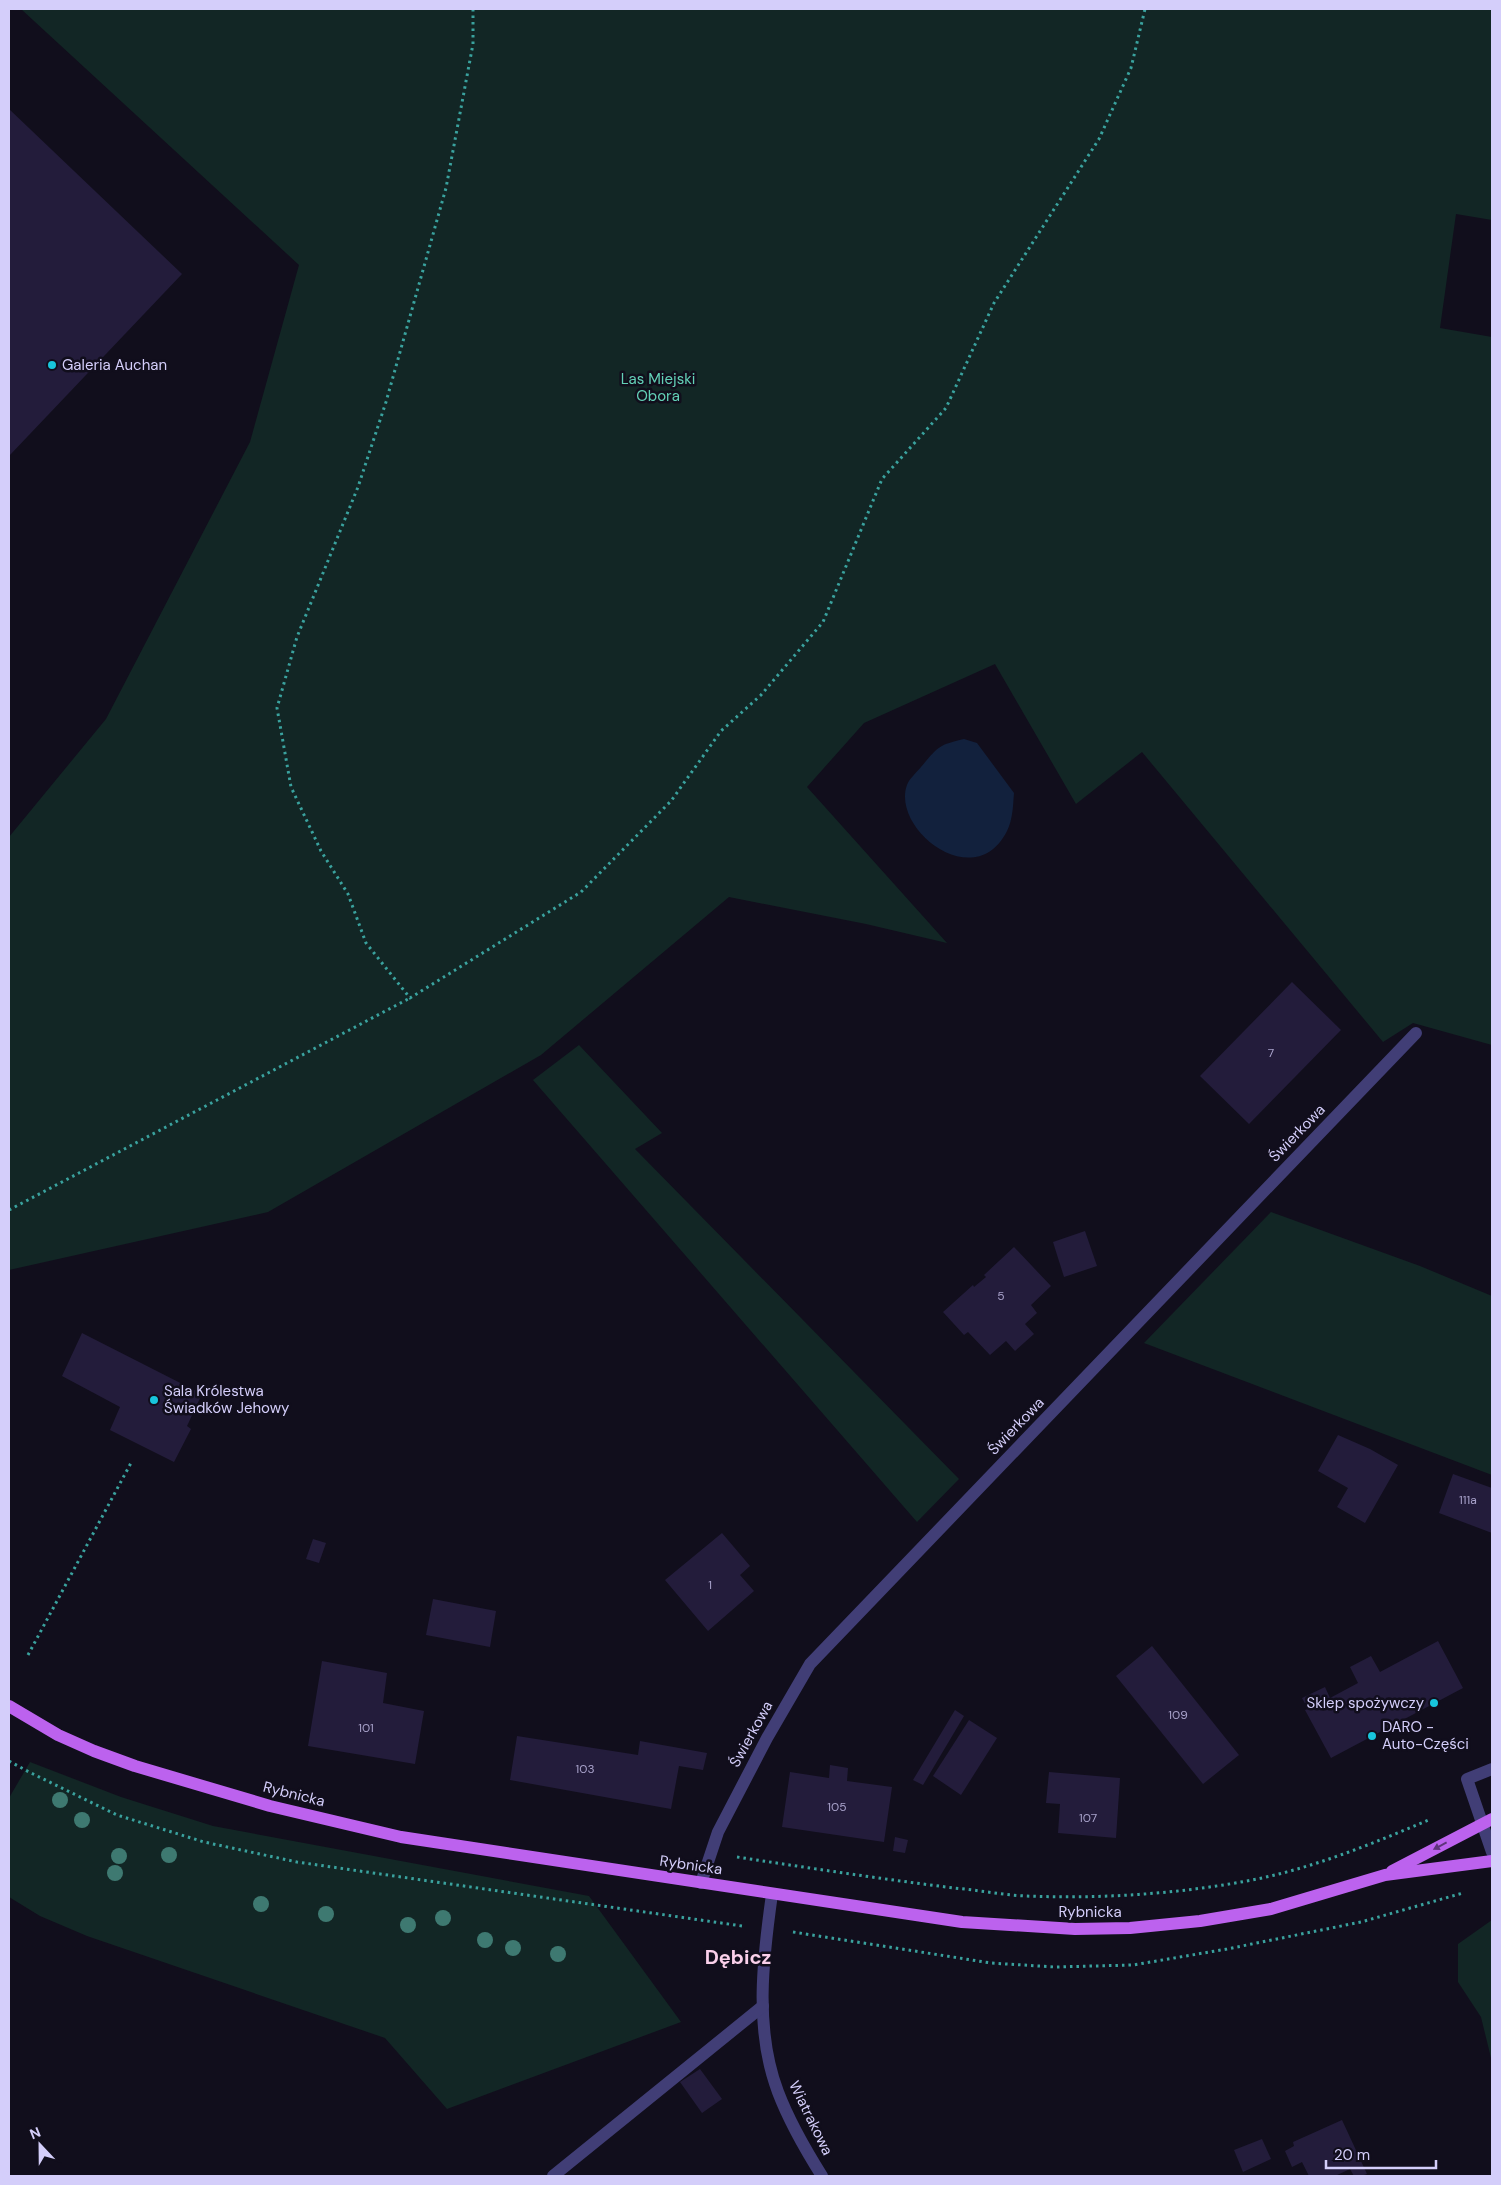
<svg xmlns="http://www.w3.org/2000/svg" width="1501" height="2185" font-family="'DM Sans',sans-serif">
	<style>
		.green { fill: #122625 }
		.water { fill: #12213d }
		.building { fill: #231c3b }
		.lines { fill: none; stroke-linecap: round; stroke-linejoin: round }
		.path { stroke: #3aa29e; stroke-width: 3; stroke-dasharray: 2.5 4; stroke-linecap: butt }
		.minor { stroke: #413e76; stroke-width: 12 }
		.major { stroke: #bc62ee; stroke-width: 12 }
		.tree { fill: #3e7971 }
		.oneway { fill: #5e347a }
		.poi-dot { fill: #18c5dc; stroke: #110e1c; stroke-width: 2 }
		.labels { text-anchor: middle; stroke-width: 5; stroke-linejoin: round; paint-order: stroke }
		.number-label { font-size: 12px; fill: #a8a2ca }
		.poi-label { font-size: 15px; fill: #d4cefa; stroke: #110e1c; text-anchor: start }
		.park-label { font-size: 15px; fill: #63d1b7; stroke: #110e1c }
		.street-label { font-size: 15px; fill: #d4cefa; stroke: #110e1c }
		.district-label { font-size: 20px; font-weight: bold; fill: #fad0ea; stroke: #110e1c }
	</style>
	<rect width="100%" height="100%" fill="#110e1c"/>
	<g class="green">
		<polygon points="21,9 1492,9 1492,220 1456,214 1440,328 1492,337 1492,1045 1413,1023 1383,1042 1142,752 1076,804 995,664 864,723 807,787 947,943 866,924 729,897 541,1055 268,1212 9,1270 9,837 106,719 250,442 299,265"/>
		<polygon points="579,1045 662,1133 635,1149 959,1479 917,1522 533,1080"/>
		<polygon points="1271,1212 1420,1266 1492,1296 1492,1475 1144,1343"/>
		<polygon points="30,1762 121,1797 213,1826 589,1896 681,2022 447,2109 385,2038 87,1936 40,1916 9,1897 9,1798"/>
		<polygon points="1492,1920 1492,2062 1481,2017 1458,1982 1458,1944"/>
	</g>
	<path class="water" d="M964 739 977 743 1014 793C1013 805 1013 819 1007 831 975 895 891 829 907 785 909 779 917 772 921 767 938 747 938 745 964 739Z"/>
	<g class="building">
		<polygon points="9,109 182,274 9,456"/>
		<polygon points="1292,982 1341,1030 1249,1124 1200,1076"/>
		<polygon points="1085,1231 1097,1266 1064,1277 1053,1242"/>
		<polygon points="1014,1247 1051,1286 1031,1305 1037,1313 1025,1324 1034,1334 1015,1351 1006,1341 990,1355 968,1332 964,1335 943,1312 973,1285 974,1287 986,1277 984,1275"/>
		<polygon points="82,1333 202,1394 187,1426 191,1429 174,1462 110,1430 120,1407 62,1376"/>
		<polygon points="1338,1435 1370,1449 1398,1465 1365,1523 1337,1507 1348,1488 1318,1471"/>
		<polygon points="1453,1474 1492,1488 1492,1533 1439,1513"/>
		<polygon points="722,1533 750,1566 740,1575 754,1591 708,1631 665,1580"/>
		<polygon points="313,1539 326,1543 319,1563 306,1559"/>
		<polygon points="433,1599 496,1611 490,1647 426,1635"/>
		<polygon points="1438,1641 1463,1688 1331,1758 1305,1710 1308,1709 1302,1698 1325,1687 1330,1698 1358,1683 1350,1667 1371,1656 1380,1672"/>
		<polygon points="1152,1646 1239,1755 1203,1784 1116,1676"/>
		<polygon points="322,1661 387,1673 383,1703 424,1711 415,1764 308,1746"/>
		<polygon points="955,1710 964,1716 923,1785 913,1780"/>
		<polygon points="969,1720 997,1738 961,1795 933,1776"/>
		<polygon points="517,1736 638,1755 640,1741 707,1753 703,1770 679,1766 671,1809 510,1780"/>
		<polygon points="830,1765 848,1768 847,1781 892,1787 884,1842 782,1827 790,1772 829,1778"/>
		<polygon points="1049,1772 1120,1778 1116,1838 1058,1833 1060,1804 1046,1803"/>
		<polygon points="895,1837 908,1840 905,1853 893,1851"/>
		<polygon points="700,2069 722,2099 702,2113 680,2082"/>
		<polygon points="1342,2120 1367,2174 1361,2176 1354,2176 1350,2169 1335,2176 1309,2176 1302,2162 1292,2167 1285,2151 1294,2146 1293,2142"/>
		<polygon points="1262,2139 1271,2159 1243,2172 1234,2150"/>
	</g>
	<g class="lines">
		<g class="path">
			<polyline points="473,9 473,44 446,188 386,402 358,487 297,637 277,708 291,787 321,851 348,894 366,943 410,998 581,892 671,801 721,731 761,695 823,622 882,479 946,408 994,303 1099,139 1131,68 1145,9"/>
			<polyline points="9,1210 410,998"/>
			<polyline points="28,1655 132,1461"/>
			<polyline points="9,1761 29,1772 117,1815 204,1842 297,1862 742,1926"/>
			<path d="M737 1857C809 1868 882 1879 954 1888 978 1890 1002 1895 1026 1896 1101 1899 1178 1894 1252 1880 1314 1868 1374 1843 1431 1819"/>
			<polyline points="793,1932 991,1963 1055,1967 1133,1965 1227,1949 1361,1922 1463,1893"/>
		</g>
		<g class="minor">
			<polyline points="1492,1769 1467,1779 1492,1852"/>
			<polyline points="701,1883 718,1832 767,1738 810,1664 1416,1033"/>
			<path d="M772 1894C763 1958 754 2029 778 2092 789 2121 805 2149 822 2176"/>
			<polyline points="553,2176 763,2006"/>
		</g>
		<g class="major">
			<polyline points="9,1706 58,1735 94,1751 135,1766 270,1806 401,1837 962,1922 1075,1929 1130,1928 1200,1921 1271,1909 1385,1875 1492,1861"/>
			<polyline points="1392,1871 1492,1819"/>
		</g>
	</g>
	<g class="tree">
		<circle cx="60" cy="1800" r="8"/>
		<circle cx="82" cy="1820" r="8"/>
		<circle cx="169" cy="1855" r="8"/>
		<circle cx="119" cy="1856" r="8"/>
		<circle cx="115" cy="1873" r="8"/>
		<circle cx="261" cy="1904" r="8"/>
		<circle cx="326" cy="1914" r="8"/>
		<circle cx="443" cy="1918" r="8"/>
		<circle cx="408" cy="1925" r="8"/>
		<circle cx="485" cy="1940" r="8"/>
		<circle cx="513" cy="1948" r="8"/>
		<circle cx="558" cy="1954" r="8"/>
	</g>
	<defs><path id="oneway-solid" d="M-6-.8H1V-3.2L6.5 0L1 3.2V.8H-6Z" transform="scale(1.25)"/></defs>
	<use class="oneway" href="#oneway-solid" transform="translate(1440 1846) rotate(152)"/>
	<g class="poi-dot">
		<circle cx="52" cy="365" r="5"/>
		<circle cx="154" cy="1400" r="5"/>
		<circle cx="1434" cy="1703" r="5"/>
		<circle cx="1372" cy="1736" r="5"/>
	</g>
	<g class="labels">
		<g class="number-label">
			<text x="1271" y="1057">7</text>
			<text x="1001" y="1300">5</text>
			<text x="1468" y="1504">111a</text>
			<text x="710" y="1589">1</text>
			<text x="1178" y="1719">109</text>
			<text x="366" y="1732">101</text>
			<text x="585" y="1773">103</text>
			<text x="837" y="1811">105</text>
			<text x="1088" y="1822">107</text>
		</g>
		<g class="poi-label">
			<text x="62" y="370">Galeria Auchan</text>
			<text x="164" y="1396">Sala Królestwa<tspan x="164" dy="17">Świadków Jehowy</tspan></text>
			<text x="1424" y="1708" text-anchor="end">Sklep spożywczy</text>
			<text x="1382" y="1732">DARO -<tspan x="1382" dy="17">Auto-Części</tspan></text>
		</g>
		<g class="park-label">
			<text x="658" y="384">Las Miejski<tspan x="658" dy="17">Obora</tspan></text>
		</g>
		<g class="street-label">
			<text transform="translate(1297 1133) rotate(-46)" y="5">Świerkowa</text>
			<text transform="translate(1016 1426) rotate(-46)" y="5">Świerkowa</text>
			<text transform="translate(751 1734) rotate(-61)" y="5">Świerkowa</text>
			<text transform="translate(294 1794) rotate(14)" y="5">Rybnicka</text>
			<text transform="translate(691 1865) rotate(8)" y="5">Rybnicka</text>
			<text x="1090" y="1917">Rybnicka</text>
			<text transform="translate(811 2118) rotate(64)" y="5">Wiatrakowa</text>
		</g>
		<g class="district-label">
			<text x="738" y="1964">Dębicz</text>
		</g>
	</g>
	<rect width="1501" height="2185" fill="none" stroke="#d4cefa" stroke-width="20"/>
	<g transform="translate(40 2145) rotate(338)" stroke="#110e1c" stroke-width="4" paint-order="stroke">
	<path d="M0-4L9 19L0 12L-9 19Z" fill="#d4cefa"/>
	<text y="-8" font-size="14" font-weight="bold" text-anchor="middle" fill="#d4cefa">N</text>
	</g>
	<path d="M1326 2160v8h110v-8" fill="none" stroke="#d4cefa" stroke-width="2.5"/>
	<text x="1334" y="2160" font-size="15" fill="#d4cefa" stroke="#110e1c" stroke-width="4" paint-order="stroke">20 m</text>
</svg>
